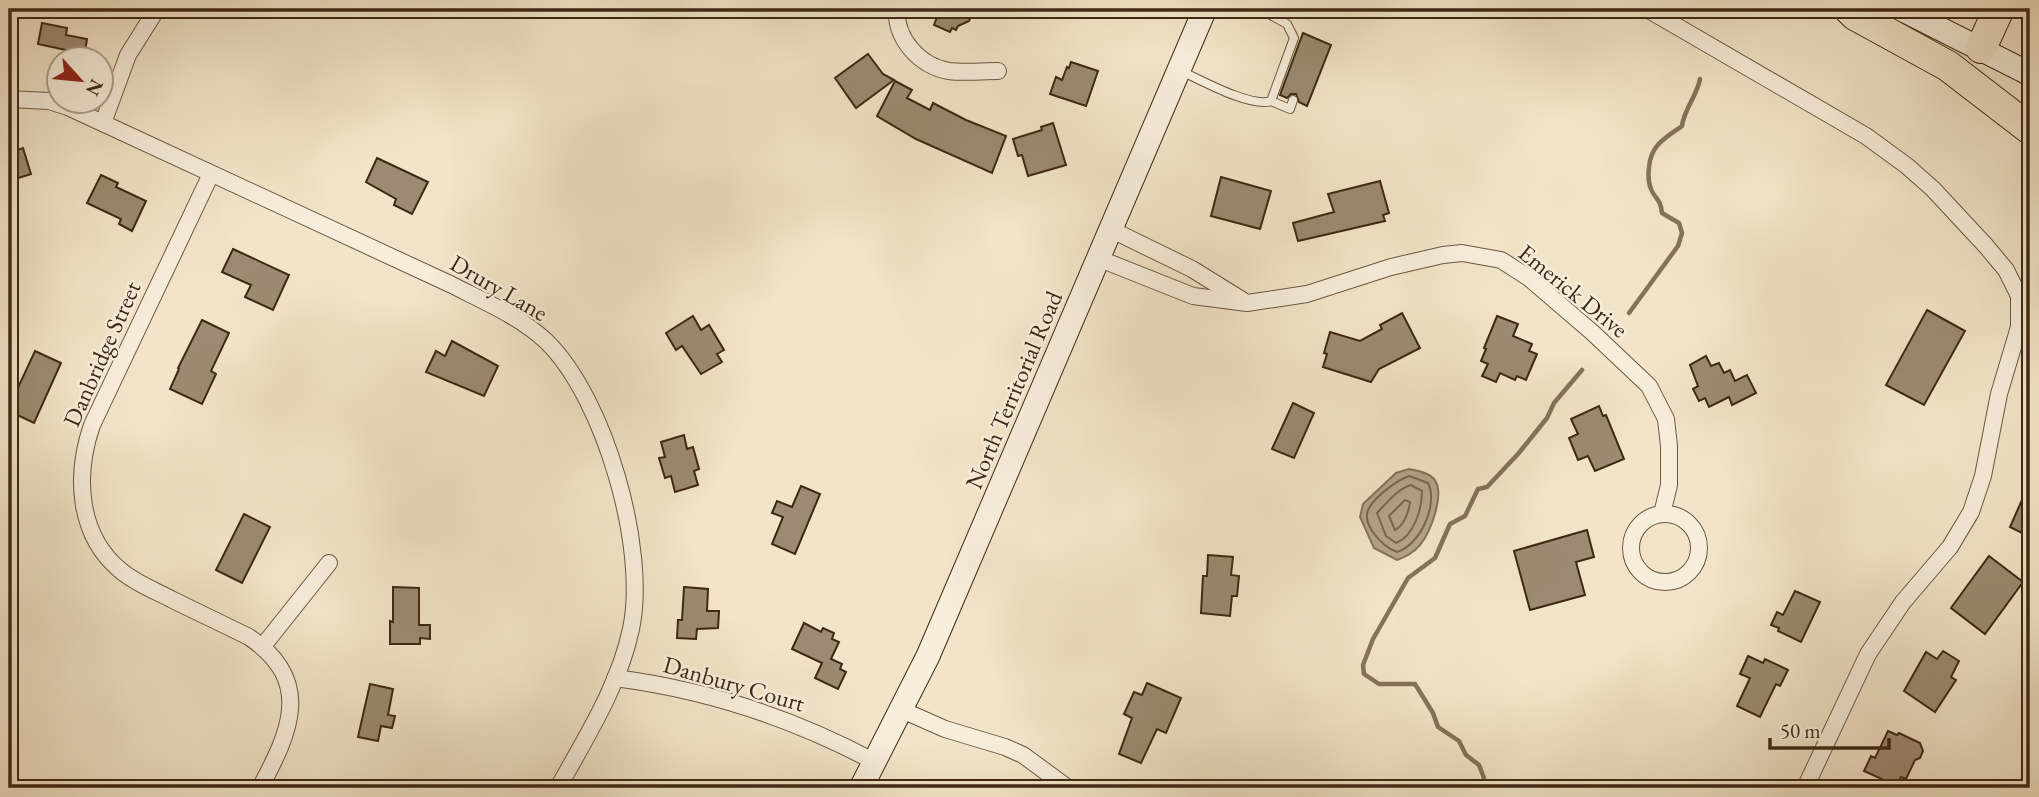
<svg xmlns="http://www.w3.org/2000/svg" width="2039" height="797" font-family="'EB Garamond',serif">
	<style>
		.water { fill: #b5a48b; stroke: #85725b; stroke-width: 2 }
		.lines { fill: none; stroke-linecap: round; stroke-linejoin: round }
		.shore { stroke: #7a6650; stroke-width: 2 }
		.stream { stroke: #85725b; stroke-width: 4.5 }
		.building { fill: #9c8a72; stroke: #3e2814; stroke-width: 2 }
		.service-casing { stroke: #6b5741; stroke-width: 10 }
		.minor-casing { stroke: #6b5741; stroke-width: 18 }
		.secondary-casing { stroke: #3e2814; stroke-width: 25 }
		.motorway-casing { stroke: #3e2814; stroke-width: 32 }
		.service { stroke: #f7eddb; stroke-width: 8 }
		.minor { stroke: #f7eddb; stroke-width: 16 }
		.secondary { stroke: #f7eddb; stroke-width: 23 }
		.motorway { stroke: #f2e4c8; stroke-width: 30 }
		.labels { text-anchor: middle; stroke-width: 5; stroke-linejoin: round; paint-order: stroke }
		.street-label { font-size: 24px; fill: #3e2814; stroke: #f7eddb }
	</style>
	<rect width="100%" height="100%" fill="#f2e4c8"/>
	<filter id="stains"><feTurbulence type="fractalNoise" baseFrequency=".00286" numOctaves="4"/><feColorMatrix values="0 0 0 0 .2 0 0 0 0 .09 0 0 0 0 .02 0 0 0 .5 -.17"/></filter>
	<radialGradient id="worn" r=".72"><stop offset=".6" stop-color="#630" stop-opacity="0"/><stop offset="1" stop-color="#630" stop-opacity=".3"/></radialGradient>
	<path class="water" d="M1409 469C1417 471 1428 472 1434 479 1446 493 1430 533 1420 545 1413 553 1407 556 1397 560L1374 548 1360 517 1363 504 1396 473Z"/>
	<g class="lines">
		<g class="shore">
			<path d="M1409 476 1428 483C1439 505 1419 546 1397 552 1383 547 1360 524 1369 508 1375 497 1397 480 1409 476Z"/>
			<path d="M1411 485 1422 491C1422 509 1414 536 1396 543L1386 536 1377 513C1387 503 1397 489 1411 485Z"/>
			<path d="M1405 500 1410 502C1409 511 1404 526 1395 530L1389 516Z"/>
		</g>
		<g class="stream">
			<path d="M1629 313 1678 246 1682 233 1679 223 1662 213C1660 197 1656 201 1651 189 1648 182 1648 175 1649 167 1651 145 1665 138 1682 126 1684 109 1697 96 1700 79"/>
			<polyline points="1484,788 1484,778 1479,765 1466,755 1459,741 1438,727 1433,713 1415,684 1379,684 1364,674 1363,665 1373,639 1408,578 1435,558 1450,524 1465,516 1478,489 1487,487 1518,454 1547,418 1554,403 1582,370"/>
		</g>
	</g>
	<g class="building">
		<polygon points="940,9 974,9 969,21 958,26 956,30 952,28 950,32 934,25"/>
		<polygon points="42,23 67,28 66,35 87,39 84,57 65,54 66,50 38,44"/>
		<polygon points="1303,33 1331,45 1307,106 1299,102 1296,94 1291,94 1287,98 1280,95"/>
		<polygon points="868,54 883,74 894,80 856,108 835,78"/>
		<polygon points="1071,62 1098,71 1086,106 1050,94 1056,77 1062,80 1067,67 1069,68"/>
		<polygon points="895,81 912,90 907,98 930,110 933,103 966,120 1006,136 992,173 916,139 877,116"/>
		<polygon points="1053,123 1066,165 1028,176 1022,155 1018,156 1013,139 1042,130 1041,127"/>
		<polygon points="23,148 31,174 9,181 9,153"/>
		<polygon points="377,158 428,182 412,214 394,205 396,199 366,182"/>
		<polygon points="101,175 118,183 116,187 146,201 132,231 119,224 121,219 87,203"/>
		<polygon points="1221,177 1271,191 1260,229 1211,216"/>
		<polygon points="1380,181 1389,213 1383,215 1385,221 1298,241 1293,223 1334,212 1328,194"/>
		<polygon points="233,249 289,275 273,310 245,297 251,285 222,272"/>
		<polygon points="1927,310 1965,331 1924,405 1886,385"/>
		<polygon points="1402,313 1420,348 1379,369 1371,382 1323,367 1327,354 1324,353 1330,332 1360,341 1382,329 1380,325"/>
		<polygon points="693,316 701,330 709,325 724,350 717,354 722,362 701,374 682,346 676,350 666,333"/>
		<polygon points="1497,316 1518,324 1513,336 1532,344 1529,351 1537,354 1526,380 1517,376 1515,380 1500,373 1496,382 1482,376 1488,364 1481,361 1486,349 1484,348"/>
		<polygon points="202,320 229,333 211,371 216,374 202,404 170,389 179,369 178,368"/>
		<polygon points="452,341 498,366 484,396 426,372 436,351 445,356"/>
		<polygon points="35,351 61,363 34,423 9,411 9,407"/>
		<polygon points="1706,356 1711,366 1719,363 1724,373 1730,370 1735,381 1747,375 1756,393 1732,405 1729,397 1709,407 1705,398 1699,401 1693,389 1698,386 1690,365"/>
		<polygon points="1293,403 1314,413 1294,458 1272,449"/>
		<polygon points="1599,406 1603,416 1606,415 1624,459 1595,471 1588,456 1578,460 1569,438 1578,434 1571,419"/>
		<polygon points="684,435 687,449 693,447 699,469 694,471 698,485 675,492 671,476 665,478 659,458 665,457 661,442"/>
		<polygon points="2030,482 2030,537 2010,527"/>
		<polygon points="801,486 820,494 795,554 772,544 783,517 772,513 777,501 792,507"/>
		<polygon points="244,514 270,527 242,583 216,570"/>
		<polygon points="1587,530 1594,557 1576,562 1585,595 1530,610 1514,551"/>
		<polygon points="1208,555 1233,557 1231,575 1239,576 1237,596 1232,596 1230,616 1201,613 1203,576 1207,576"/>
		<polygon points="1989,556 2023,582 1985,634 1951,608"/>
		<polygon points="393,587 419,588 419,625 430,625 430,639 420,638 420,644 390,644 390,621 393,622"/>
		<polygon points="684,587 708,589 707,611 719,611 718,628 697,629 696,639 677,638 678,620 682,620"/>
		<polygon points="1795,591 1820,602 1801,642 1778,631 1779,628 1771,625 1777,612 1783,615"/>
		<polygon points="804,623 821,632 823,628 834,633 832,639 839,642 831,659 842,664 840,669 846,672 838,689 815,678 822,663 792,649"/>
		<polygon points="1943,651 1959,661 1951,677 1956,680 1935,712 1904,691 1926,652 1937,659"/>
		<polygon points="1748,656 1763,663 1765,659 1788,670 1780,686 1776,684 1760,717 1737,706 1750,678 1740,674"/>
		<polygon points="1147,683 1181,698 1166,733 1157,729 1141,763 1119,754 1132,718 1124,714 1134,692 1142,695"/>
		<polygon points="370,684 393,689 388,715 395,716 392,728 381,726 378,741 358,737"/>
		<polygon points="1888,731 1897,735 1899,733 1920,743 1923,751 1920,758 1915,760 1906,779 1901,777 1897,786 1864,771 1871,756 1875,758"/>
	</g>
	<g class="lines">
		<defs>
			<g id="service">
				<path d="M1181 71C1201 80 1251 108 1271 101L1294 38 1287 24 1260 9"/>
				<polyline points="1271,101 1290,109 1293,100"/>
			</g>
			<g id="minor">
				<path d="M897 9C895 38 919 66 949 71 964 73 982 71 998 71"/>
				<polyline points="1647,9 1866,136 1907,166 1933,189 1986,246 2006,270 2019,296 2019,327 1999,394 1983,476 1971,512 1950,547 1903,602 1868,654 1805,788"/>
				<path d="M9 99 49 101 68 107 450 284C483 301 519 316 546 341 605 398 648 550 631 629 619 686 586 737 558 788"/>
				<polyline points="103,123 128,55 155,12"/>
				<path d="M211 174 92 425C75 474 77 534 120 570 135 583 154 590 171 599 197 612 223 624 249 637 314 681 290 732 260 788"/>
				<polyline points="1112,230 1192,269 1242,300"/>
				<polyline points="1100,259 1193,296 1247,303 1307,294 1391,267 1443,255 1462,253 1501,260 1529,278 1593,333 1649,386 1666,419 1669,446 1669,485 1662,514"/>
				<circle cx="1665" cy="548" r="34"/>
				<polyline points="263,646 329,563"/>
				<path d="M615 678C708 690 793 718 875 762"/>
				<polyline points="902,710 945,729 1005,747 1023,755 1068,788"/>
			</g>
			<g id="secondary">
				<polyline points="1901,9 2030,74"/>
				<polyline points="861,788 928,656 1205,9"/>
			</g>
			<g id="motorway">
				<polyline points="1849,9 1855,15 1948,66 2030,129"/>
				<polyline points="1981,48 1999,9"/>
			</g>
		</defs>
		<use href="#service" class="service-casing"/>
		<use href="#minor" class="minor-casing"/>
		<use href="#secondary" class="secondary-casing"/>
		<use href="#motorway" class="motorway-casing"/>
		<use href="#service" class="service"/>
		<use href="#minor" class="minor"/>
		<use href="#secondary" class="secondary"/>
		<use href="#motorway" class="motorway"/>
	</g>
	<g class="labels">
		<g class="street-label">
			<text transform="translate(499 288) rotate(30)" y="8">Drury Lane</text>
			<text transform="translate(1573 291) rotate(39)" y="8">Emerick Drive</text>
			<text transform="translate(102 354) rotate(-66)" y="8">Danbridge Street</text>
			<text transform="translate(1014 390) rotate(-67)" y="8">North Territorial Road</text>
			<text transform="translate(734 684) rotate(16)" y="8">Danbury Court</text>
		</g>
	</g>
	<rect width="2039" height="797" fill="none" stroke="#f2e4c8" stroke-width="35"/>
	<rect x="10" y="10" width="2018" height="776" fill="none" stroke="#3e2814" stroke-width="3.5"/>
	<rect x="18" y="18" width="2004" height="762" fill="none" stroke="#3e2814" stroke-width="2"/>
	<g transform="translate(80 80) rotate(117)"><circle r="33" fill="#f7eddb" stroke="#ad9e8b" stroke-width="2"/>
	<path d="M0-5L12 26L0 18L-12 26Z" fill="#8f2418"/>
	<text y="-10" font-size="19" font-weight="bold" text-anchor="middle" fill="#3e2814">N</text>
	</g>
	<path d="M1770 738v10h119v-10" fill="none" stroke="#3e2814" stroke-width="3.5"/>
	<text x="1780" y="738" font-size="21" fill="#3e2814" stroke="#f7eddb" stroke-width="5" paint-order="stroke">50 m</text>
	<rect width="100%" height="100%" filter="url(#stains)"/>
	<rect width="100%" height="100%" fill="url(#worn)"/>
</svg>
